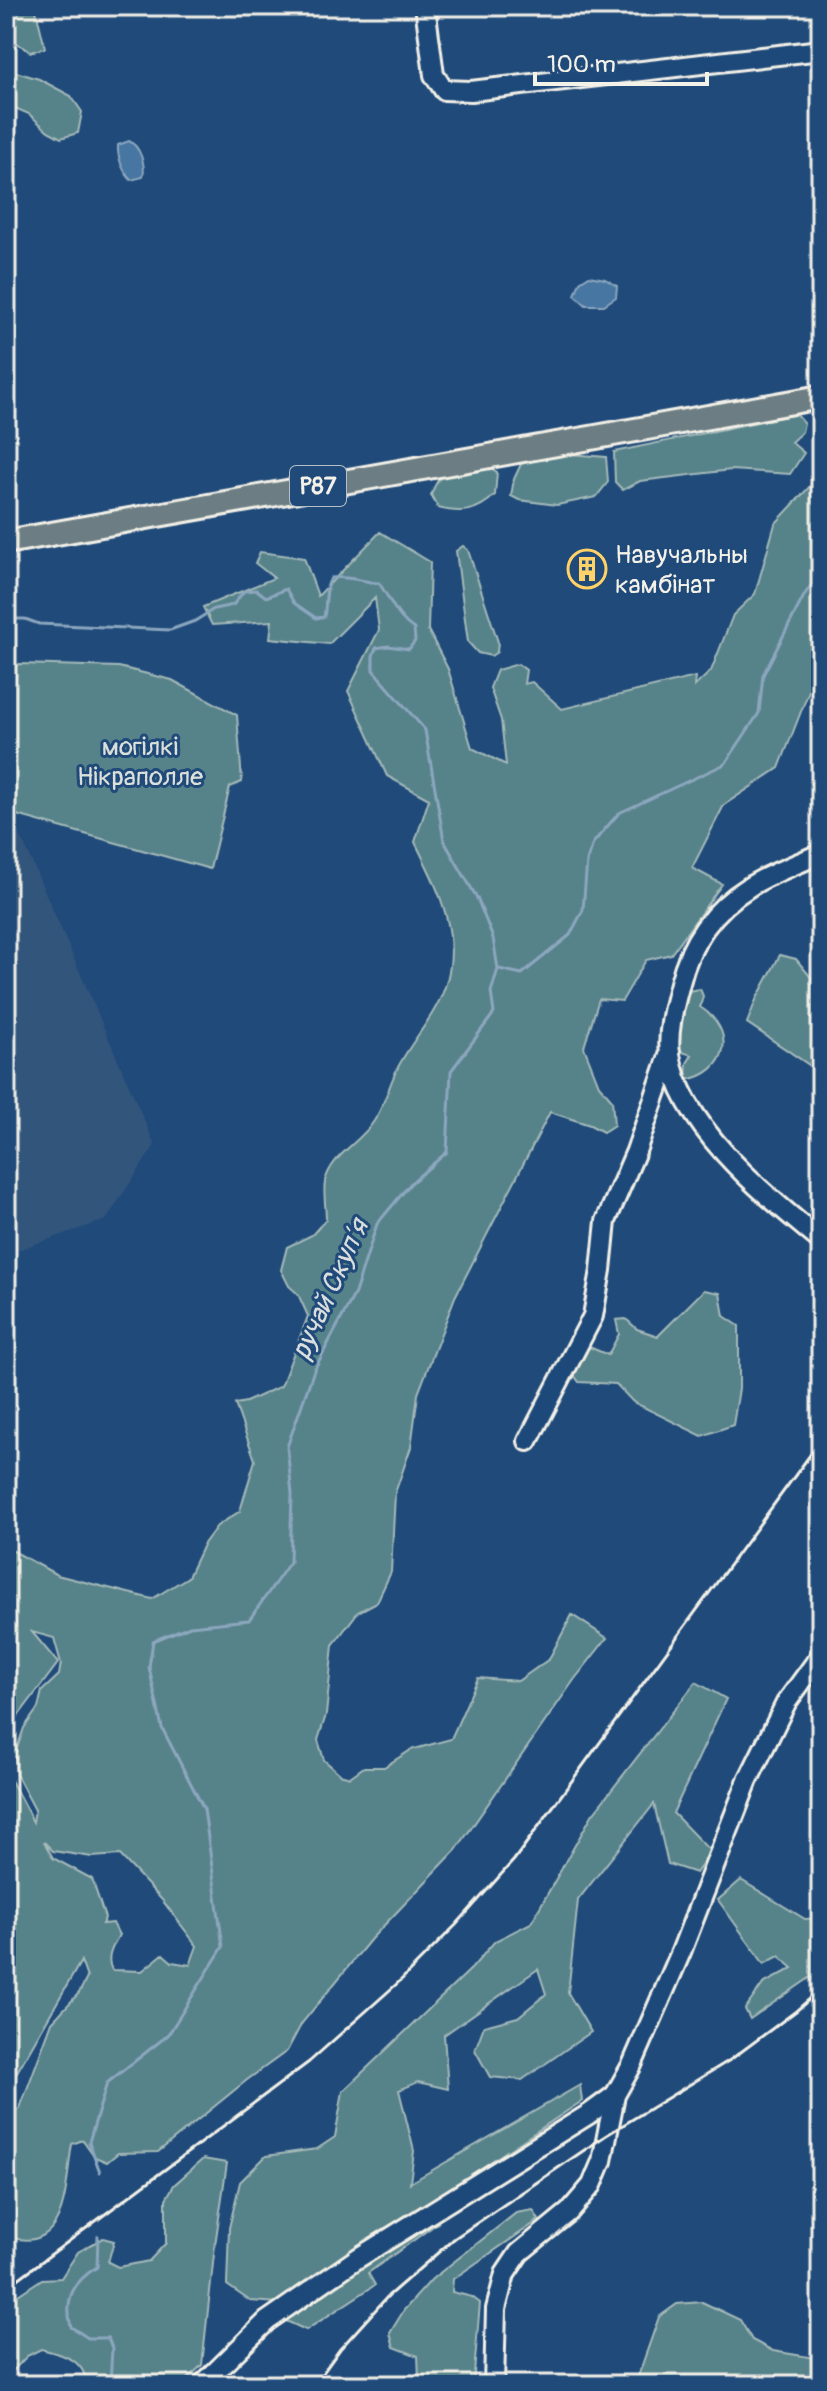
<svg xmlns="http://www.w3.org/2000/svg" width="827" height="2391" font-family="Pangolin,sans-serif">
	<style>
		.built { fill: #32547b }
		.green { fill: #56828a; stroke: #a5bab9; stroke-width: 2; fill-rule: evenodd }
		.water { fill: #4676a2; stroke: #8ca7be; stroke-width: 2 }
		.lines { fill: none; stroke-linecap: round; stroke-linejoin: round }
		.stream { stroke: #8ca7be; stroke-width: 3 }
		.minor-casing { stroke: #f4f1e8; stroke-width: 24 }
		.major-casing { stroke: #f4f1e8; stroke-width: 28 }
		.minor { stroke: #1f4a7a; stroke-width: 18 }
		.major { stroke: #6c7e84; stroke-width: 22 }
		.rail { stroke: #f4f1e8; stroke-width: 3 }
		.labels { text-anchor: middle; stroke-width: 6; stroke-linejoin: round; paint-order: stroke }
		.shield { fill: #1f4a7a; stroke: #b4bfc7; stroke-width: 2 }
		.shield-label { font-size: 24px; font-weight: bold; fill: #f4f1e8 }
		.poi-label { font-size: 26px; fill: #f4f1e8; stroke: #1f4a7a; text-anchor: start }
		.park-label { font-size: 26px; fill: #dce0da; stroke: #1f4a7a }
		.water-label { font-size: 28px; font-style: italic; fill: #dadfde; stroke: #1f4a7a }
	</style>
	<rect width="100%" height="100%" fill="#1f4a7a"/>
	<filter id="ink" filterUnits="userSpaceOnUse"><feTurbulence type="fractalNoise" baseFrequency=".0125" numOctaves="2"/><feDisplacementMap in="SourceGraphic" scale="16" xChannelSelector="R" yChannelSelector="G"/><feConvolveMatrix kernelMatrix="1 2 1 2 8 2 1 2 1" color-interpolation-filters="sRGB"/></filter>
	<g filter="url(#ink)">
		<polygon class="built" points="6,827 19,832 155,1145 106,1220 6,1254"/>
		<g class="green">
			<polygon points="6,6 35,6 45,48 30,52 6,35"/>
			<polygon points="6,69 39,79 71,96 82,112 78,133 61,138 48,131 29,114 6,104"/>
			<polygon points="796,414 804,423 802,432 791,442 804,453 790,474 731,470 640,481 623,490 615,482 614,452"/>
			<polygon points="557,453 606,457 608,482 596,497 557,505 519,500 511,496 514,479 521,464"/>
			<path d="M486 465 497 472 495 495C477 512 461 514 438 508L431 495C442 463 457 469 486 465Z"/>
			<path d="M821 482V654L814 678 779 768 724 805 692 868 722 884 671 954 646 960 622 1001 599 999 584 1047 599 1085 612 1100 614 1125 603 1132 590 1125 550 1112 455 1297 418 1394 411 1447 395 1493 391 1572 377 1602 358 1612 333 1645 326 1715 318 1740 324 1760 340 1774 350 1777 364 1767H384L411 1750 451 1739 478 1678 518 1681 549 1659 572 1615 607 1638 574 1680 456 1850 371 1939 302 2023 287 2051 247 2080 158 2152 118 2153 107 2162 95 2157 83 2140 72 2144C65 2183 69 2255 9 2237L6 2239V2120L20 2108 52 2022 79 1993 87 1978 81 1961 6 2091V1771L33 1822 35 1810 16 1774 15 1754 24 1728 38 1708 42 1691 59 1675 61 1663 54 1638 32 1632 58 1663 16 1719 6 1760V1547L57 1575 152 1599 188 1577 203 1545 217 1526 240 1511 255 1460 235 1404 246 1402 281 1386 308 1316 298 1294 289 1286 281 1270 287 1247 312 1235 326 1219C326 1208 323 1193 325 1182 331 1155 360 1143 374 1121 386 1103 390 1079 402 1060 416 1036 436 1013 445 987 463 935 437 887 415 842L429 799 387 776 348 691 379 630 375 598 329 644 270 638 272 621 212 625 203 607 274 578 255 563 260 552 304 558 318 596 380 532 430 562 428 630 448 669 472 748 506 765 501 720 490 688 497 670 518 664 526 670 524 684 532 682 562 709 695 677 694 687 711 671 733 615 755 594 775 524 813 483ZM44 1842 53 1851 92 1857 120 1855 162 1900 197 1946 190 1965 172 1962 163 1954 142 1971 112 1970C105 1958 113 1946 119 1935L113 1923 102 1924 105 1918 92 1879 53 1858Z"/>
			<polygon points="463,546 468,550 498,642 497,652 491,656 478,653 468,642 456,551"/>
			<polygon points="20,664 119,667 172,680 237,715 242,782 230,787 210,869 6,812 6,668"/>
			<polygon points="780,955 796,959 818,986 821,985 821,1073 747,1023 756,1000"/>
			<path d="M700 989 703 996 700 1007C737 1030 729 1073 686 1080L687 1063 692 1055 682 1052C674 1033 682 1010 688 991Z"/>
			<polygon points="704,1290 720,1293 724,1316 739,1326 739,1389 733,1425 702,1436 633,1402 616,1384 579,1382 574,1375 582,1351 587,1346 608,1355 619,1334 616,1320 626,1319 637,1329 658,1336"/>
			<polygon points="696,1682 726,1699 673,1813 711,1852 696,1873 668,1864 654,1804 578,1900 568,1993 591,2032 522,2080 490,2077 475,2050 484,2026 518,2017 546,1994 538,1969 444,2035 448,2089 418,2082 399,2090 414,2151 410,2183 580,2085 582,2101 279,2303 250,2301 227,2285 229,2228 240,2182 266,2156 317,2149 335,2137 343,2091 472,1968 495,1941 531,1923 592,1815"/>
			<polygon points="741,1880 805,1919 821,1918 821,1970 750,2019 745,2009 763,1984 793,1968 779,1956 764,1964 718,1900"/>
			<path d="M203 2159 227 2163 215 2245 202 2365 181 2385H86C86 2359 61 2354 41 2349L27 2356 6 2378V2303L42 2279 61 2278 78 2252 103 2238 114 2241 108 2262 118 2267 149 2261 166 2243V2199L174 2185Z"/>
			<polygon points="533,2210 539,2220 453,2279 452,2292 472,2297 480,2303 473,2385 413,2385 419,2379 418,2356 394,2347 390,2333 404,2310 432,2279 516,2213"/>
			<polygon points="439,2222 368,2273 375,2285 306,2330 284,2320 350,2271"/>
			<polygon points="702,2302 740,2320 752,2340 773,2351 821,2359 821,2385 635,2385 659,2317 677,2304"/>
		</g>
		<g class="water">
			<path d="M129 141C140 146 146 165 143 177L131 180C123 172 117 157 118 145Z"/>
			<polygon points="589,276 605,279 617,286 616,297 604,305 586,305 575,295 580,282"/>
		</g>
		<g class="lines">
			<g class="stream">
				<path d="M6 619H25L39 624 170 630 195 621 214 609 233 605 244 591 257 590 266 597 286 589 294 603 316 618 324 617C327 603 324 590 331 578 347 575 363 582 379 583 390 599 397 618 414 629L415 641 409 649 388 646 376 648 373 656V670L425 730 444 841 477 898 493 938 498 969 491 992 494 1013 451 1071 447 1152 411 1183 377 1224 355 1293 314 1370 287 1447 292 1494 290 1562 249 1620 190 1626 153 1641 149 1667 162 1728 204 1809 223 1947 168 2035 107 2083 89 2142 100 2172"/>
				<polyline points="499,969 522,974 570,935 583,910 587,861 593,843 619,813 725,764 759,713 763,675 805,594 821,571"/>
				<path d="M98 2236 97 2267C73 2282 64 2299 71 2327L88 2338H108L112 2348 110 2385"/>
			</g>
			<defs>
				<g id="minor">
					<polyline points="425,6 434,75 444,90 471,91 821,50"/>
					<path d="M821 853C797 865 772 872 749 887 714 909 690 942 680 983 674 1006 667 1031 670 1055 682 1129 767 1196 821 1241"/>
					<polyline points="528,1441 593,1316 601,1270 606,1221 636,1151 670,1053"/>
					<polyline points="202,2385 267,2321 358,2258 589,2114 615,2095"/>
					<polyline points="494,2385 496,2309 505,2274 519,2253 569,2212 592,2185 602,2161 615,2095 632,2065 681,1952 748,1780 786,1703 821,1655"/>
				</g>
				<polyline id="major" points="6,542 821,397"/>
			</defs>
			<use href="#minor" class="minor-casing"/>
			<use href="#major" class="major-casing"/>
			<use href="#minor" class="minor"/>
			<use href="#major" class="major"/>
			<g class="rail">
				<polyline points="6,2288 309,2062 400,1981 456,1925 514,1860 821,1440"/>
				<polyline points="314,2385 340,2349 388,2296 455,2238 605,2136 730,2060 796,2011 821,1989"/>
			</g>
		</g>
	</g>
	<defs>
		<symbol id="building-ring" viewBox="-11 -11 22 22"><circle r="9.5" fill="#1f4a7a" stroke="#ffd166" stroke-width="1.5"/><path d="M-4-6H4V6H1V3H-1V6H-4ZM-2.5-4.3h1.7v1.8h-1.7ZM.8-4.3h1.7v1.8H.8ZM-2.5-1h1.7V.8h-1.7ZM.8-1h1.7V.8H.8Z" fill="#ffd166"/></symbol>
	</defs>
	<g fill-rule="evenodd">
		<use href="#building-ring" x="565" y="547" width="44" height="44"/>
	</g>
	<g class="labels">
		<rect class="shield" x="290" y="466" width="56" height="40" rx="6"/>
		<g class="shield-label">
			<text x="318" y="494">Р87</text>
		</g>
		<g class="poi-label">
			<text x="615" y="563">Навучальны<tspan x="615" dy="30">камбінат</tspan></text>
		</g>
		<g class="park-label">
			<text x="140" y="755">могілкі<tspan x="140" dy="30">Нікраполле</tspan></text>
		</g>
		<g class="water-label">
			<text transform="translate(329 1289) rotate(-66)" y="10">ручай Скупʼя</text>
		</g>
	</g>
	<rect width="827" height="2391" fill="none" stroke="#1f4a7a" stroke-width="32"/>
	<rect x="16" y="16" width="795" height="2359" fill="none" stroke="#f4f1e8" stroke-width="3" filter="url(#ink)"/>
	<path d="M535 72v12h172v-12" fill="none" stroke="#f4f1e8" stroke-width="4"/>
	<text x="547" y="72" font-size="24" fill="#f4f1e8" stroke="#1f4a7a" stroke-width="6" paint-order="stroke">100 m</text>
</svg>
